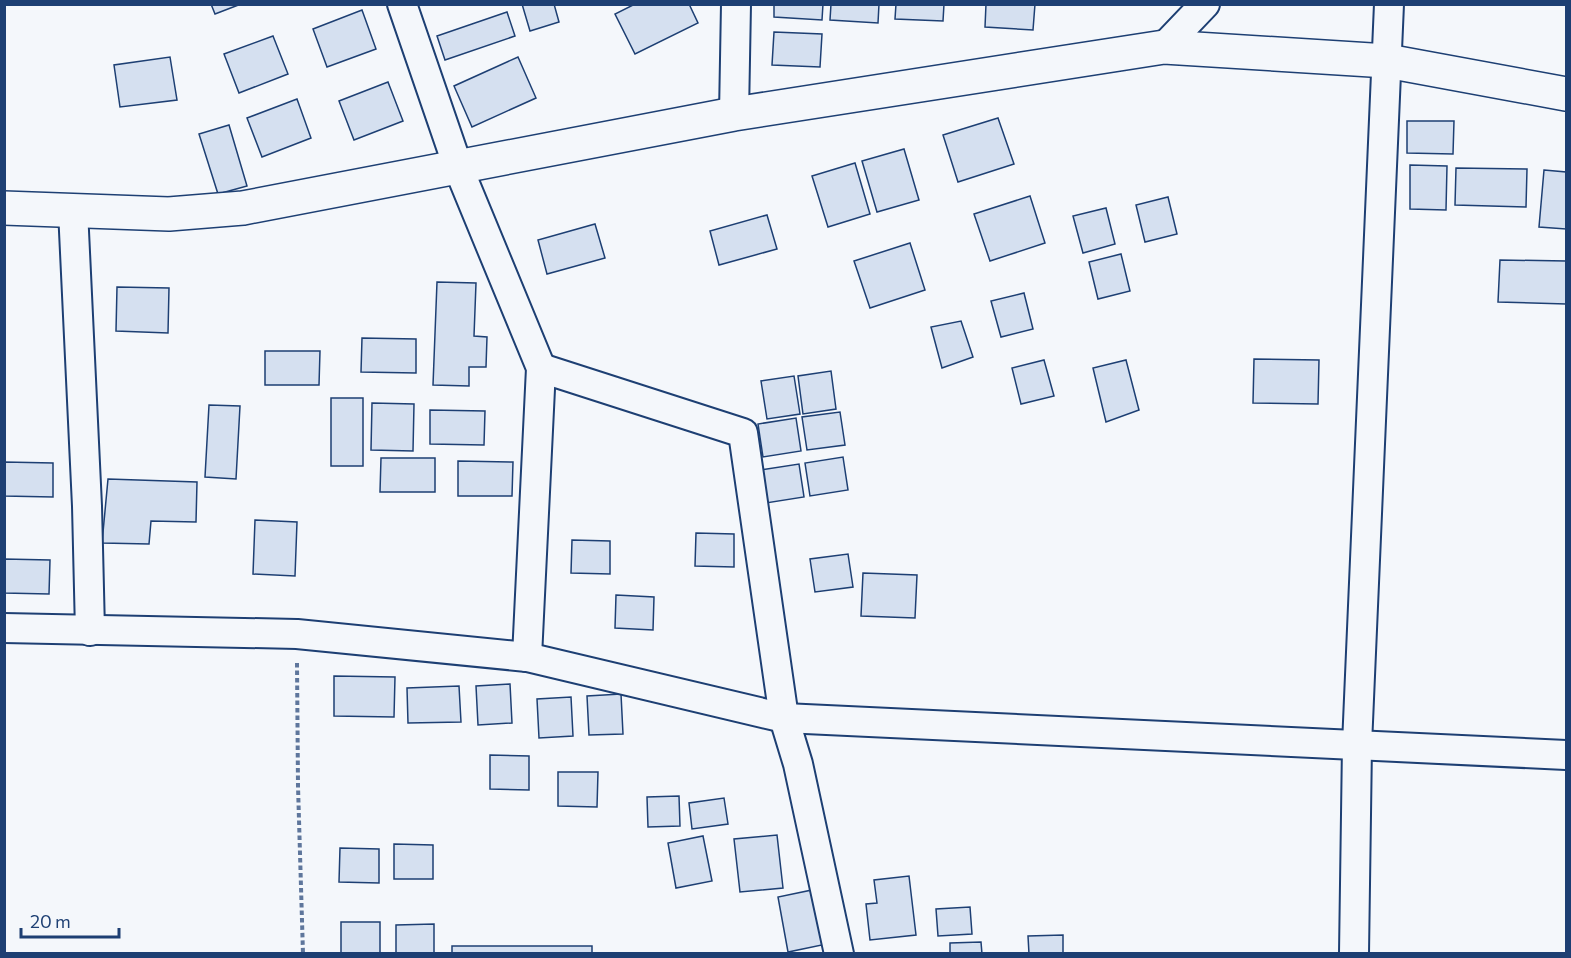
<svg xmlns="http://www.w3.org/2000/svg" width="1571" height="958" font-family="Commissioner,sans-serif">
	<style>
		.building { fill: #d5e0f0; stroke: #1d3f73; stroke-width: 1.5 }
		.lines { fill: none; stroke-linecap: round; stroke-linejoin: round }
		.minor-casing { stroke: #1d3f73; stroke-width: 32 }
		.tertiary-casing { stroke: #1d3f73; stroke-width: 36 }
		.path { stroke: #5e769c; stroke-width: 4; stroke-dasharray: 4.5 3; stroke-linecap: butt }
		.minor { stroke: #f4f7fb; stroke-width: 28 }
		.tertiary { stroke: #f4f7fb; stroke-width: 33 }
	</style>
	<rect width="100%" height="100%" fill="#f4f7fb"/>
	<g class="building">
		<polygon points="211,4 241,4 215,14"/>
		<polygon points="522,4 554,4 559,22 530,31"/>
		<polygon points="635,4 689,4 698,23 635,54 615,14"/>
		<polygon points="774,4 823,4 822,20 774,17"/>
		<polygon points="831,4 879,4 878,23 830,20"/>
		<polygon points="896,4 944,4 943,21 895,19"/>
		<polygon points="986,4 1035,4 1033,30 985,27"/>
		<polygon points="362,10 376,49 327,67 313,29"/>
		<polygon points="507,12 515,36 445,60 437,36"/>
		<polygon points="774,32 822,34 820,67 772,65"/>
		<polygon points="273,36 288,74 239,93 224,54"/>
		<polygon points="170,57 177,100 120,107 114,65"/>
		<polygon points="518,57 536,98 472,127 454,86"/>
		<polygon points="388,82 403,121 354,140 339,101"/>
		<polygon points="297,99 311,138 262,157 247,118"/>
		<polygon points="998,118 1014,164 958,182 943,135"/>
		<polygon points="1407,121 1454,121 1453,154 1407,153"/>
		<polygon points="229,125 247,186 218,194 199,134"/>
		<polygon points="904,149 919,200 877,212 862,161"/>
		<polygon points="855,163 870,214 828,227 812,176"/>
		<polygon points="1410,165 1447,166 1446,210 1410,209"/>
		<polygon points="1456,168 1527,169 1526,207 1455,205"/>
		<polygon points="1544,170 1566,172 1566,229 1539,227"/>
		<polygon points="1030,196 1045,243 990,261 974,214"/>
		<polygon points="1168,197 1177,234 1145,242 1136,205"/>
		<polygon points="1106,208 1115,244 1083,253 1073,216"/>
		<polygon points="767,215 777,249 719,265 710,231"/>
		<polygon points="595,224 605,258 547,274 538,240"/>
		<polygon points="910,243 925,290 870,308 854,261"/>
		<polygon points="1121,254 1130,291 1098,299 1089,262"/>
		<polygon points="1500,260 1566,261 1566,304 1498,302"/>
		<polygon points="437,282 476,283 474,336 487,337 486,367 469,367 469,386 433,385"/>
		<polygon points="117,287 169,288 168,333 116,331"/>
		<polygon points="1024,293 1033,329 1001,337 991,301"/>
		<polygon points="961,321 973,357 942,368 931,327"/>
		<polygon points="362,338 416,339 416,373 361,372"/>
		<polygon points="265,351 320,351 319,385 265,385"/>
		<polygon points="1254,359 1319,360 1318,404 1253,403"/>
		<polygon points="1044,360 1054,396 1021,404 1012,368"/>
		<polygon points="1126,360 1139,410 1106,422 1093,368"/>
		<polygon points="831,371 836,409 803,414 798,376"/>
		<polygon points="794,376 800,414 767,419 761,381"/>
		<rect x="331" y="398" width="32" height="68"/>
		<polygon points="372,403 414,404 413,451 371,450"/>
		<polygon points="209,405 240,406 236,479 205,477"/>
		<polygon points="430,410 485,411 484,445 430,444"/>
		<polygon points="840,412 845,445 807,450 802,417"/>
		<polygon points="796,418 801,451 763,457 758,424"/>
		<polygon points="843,457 848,490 810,496 805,463"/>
		<polygon points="381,458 435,458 435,492 380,492"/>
		<polygon points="458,461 513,462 512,496 458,496"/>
		<polygon points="4,462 53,463 53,497 4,496"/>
		<polygon points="799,464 804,497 766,503 761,470"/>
		<polygon points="108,479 197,482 196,522 151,521 149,544 102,543"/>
		<polygon points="255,520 297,522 295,576 253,574"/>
		<polygon points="696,533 734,534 734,567 695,566"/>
		<polygon points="572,540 610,541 610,574 571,573"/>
		<polygon points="848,554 853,587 815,592 810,559"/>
		<polygon points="4,559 50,560 49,594 4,593"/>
		<polygon points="863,573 917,575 915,618 861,616"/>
		<polygon points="616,595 654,597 653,630 615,628"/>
		<polygon points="334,676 395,677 394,717 334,716"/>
		<polygon points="510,684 512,723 478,725 476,686"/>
		<polygon points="459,686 461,722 408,723 407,688"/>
		<polygon points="621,694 623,734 589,735 587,696"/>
		<polygon points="571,697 573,736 539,738 537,699"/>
		<polygon points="490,755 529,756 529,790 490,789"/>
		<polygon points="558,772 598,772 597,807 558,806"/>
		<polygon points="679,796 680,826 648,827 647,797"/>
		<polygon points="724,798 728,824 692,829 689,803"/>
		<polygon points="777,835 783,888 740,892 734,839"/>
		<polygon points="703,836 712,881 676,888 668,843"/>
		<polygon points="394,844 433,845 433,879 394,879"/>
		<polygon points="340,848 379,849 379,883 339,882"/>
		<polygon points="909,876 916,935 870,940 866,904 877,903 874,880"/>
		<polygon points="812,890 822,945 788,952 778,897"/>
		<polygon points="970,907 972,934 938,936 936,909"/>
		<rect x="341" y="922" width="39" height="32"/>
		<polygon points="434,924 434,954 396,954 396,925"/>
		<polygon points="1063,935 1063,954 1029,954 1028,936"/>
		<polygon points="981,942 982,954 950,954 950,943"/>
		<rect x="452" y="946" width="140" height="8"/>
	</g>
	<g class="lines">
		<defs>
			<g id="minor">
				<polyline points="402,4 458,167 541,368 527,657"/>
				<polyline points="1164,47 1205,4"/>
				<polyline points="734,114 736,4"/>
				<polyline points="73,210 87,506 90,631"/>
				<polyline points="541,368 743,433 784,718 798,764 839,954"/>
				<polyline points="4,628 297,634 527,657 784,718 1566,755"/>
				<polyline points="1354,954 1357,745 1389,4"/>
			</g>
			<polyline id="tertiary" points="4,208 169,214 243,208 734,114 1164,47 1387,61 1566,94"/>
		</defs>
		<use href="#minor" class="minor-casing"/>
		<use href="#tertiary" class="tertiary-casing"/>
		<polyline class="path" points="297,663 298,786 303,954"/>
		<use href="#minor" class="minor"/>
		<use href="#tertiary" class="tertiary"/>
	</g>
	<rect width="1571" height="958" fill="none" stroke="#1d3f73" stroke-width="12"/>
	<path d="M21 928v9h98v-9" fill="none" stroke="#1d3f73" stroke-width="3"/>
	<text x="30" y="928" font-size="18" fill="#1d3f73" stroke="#f4f7fb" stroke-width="4.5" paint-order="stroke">20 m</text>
</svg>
